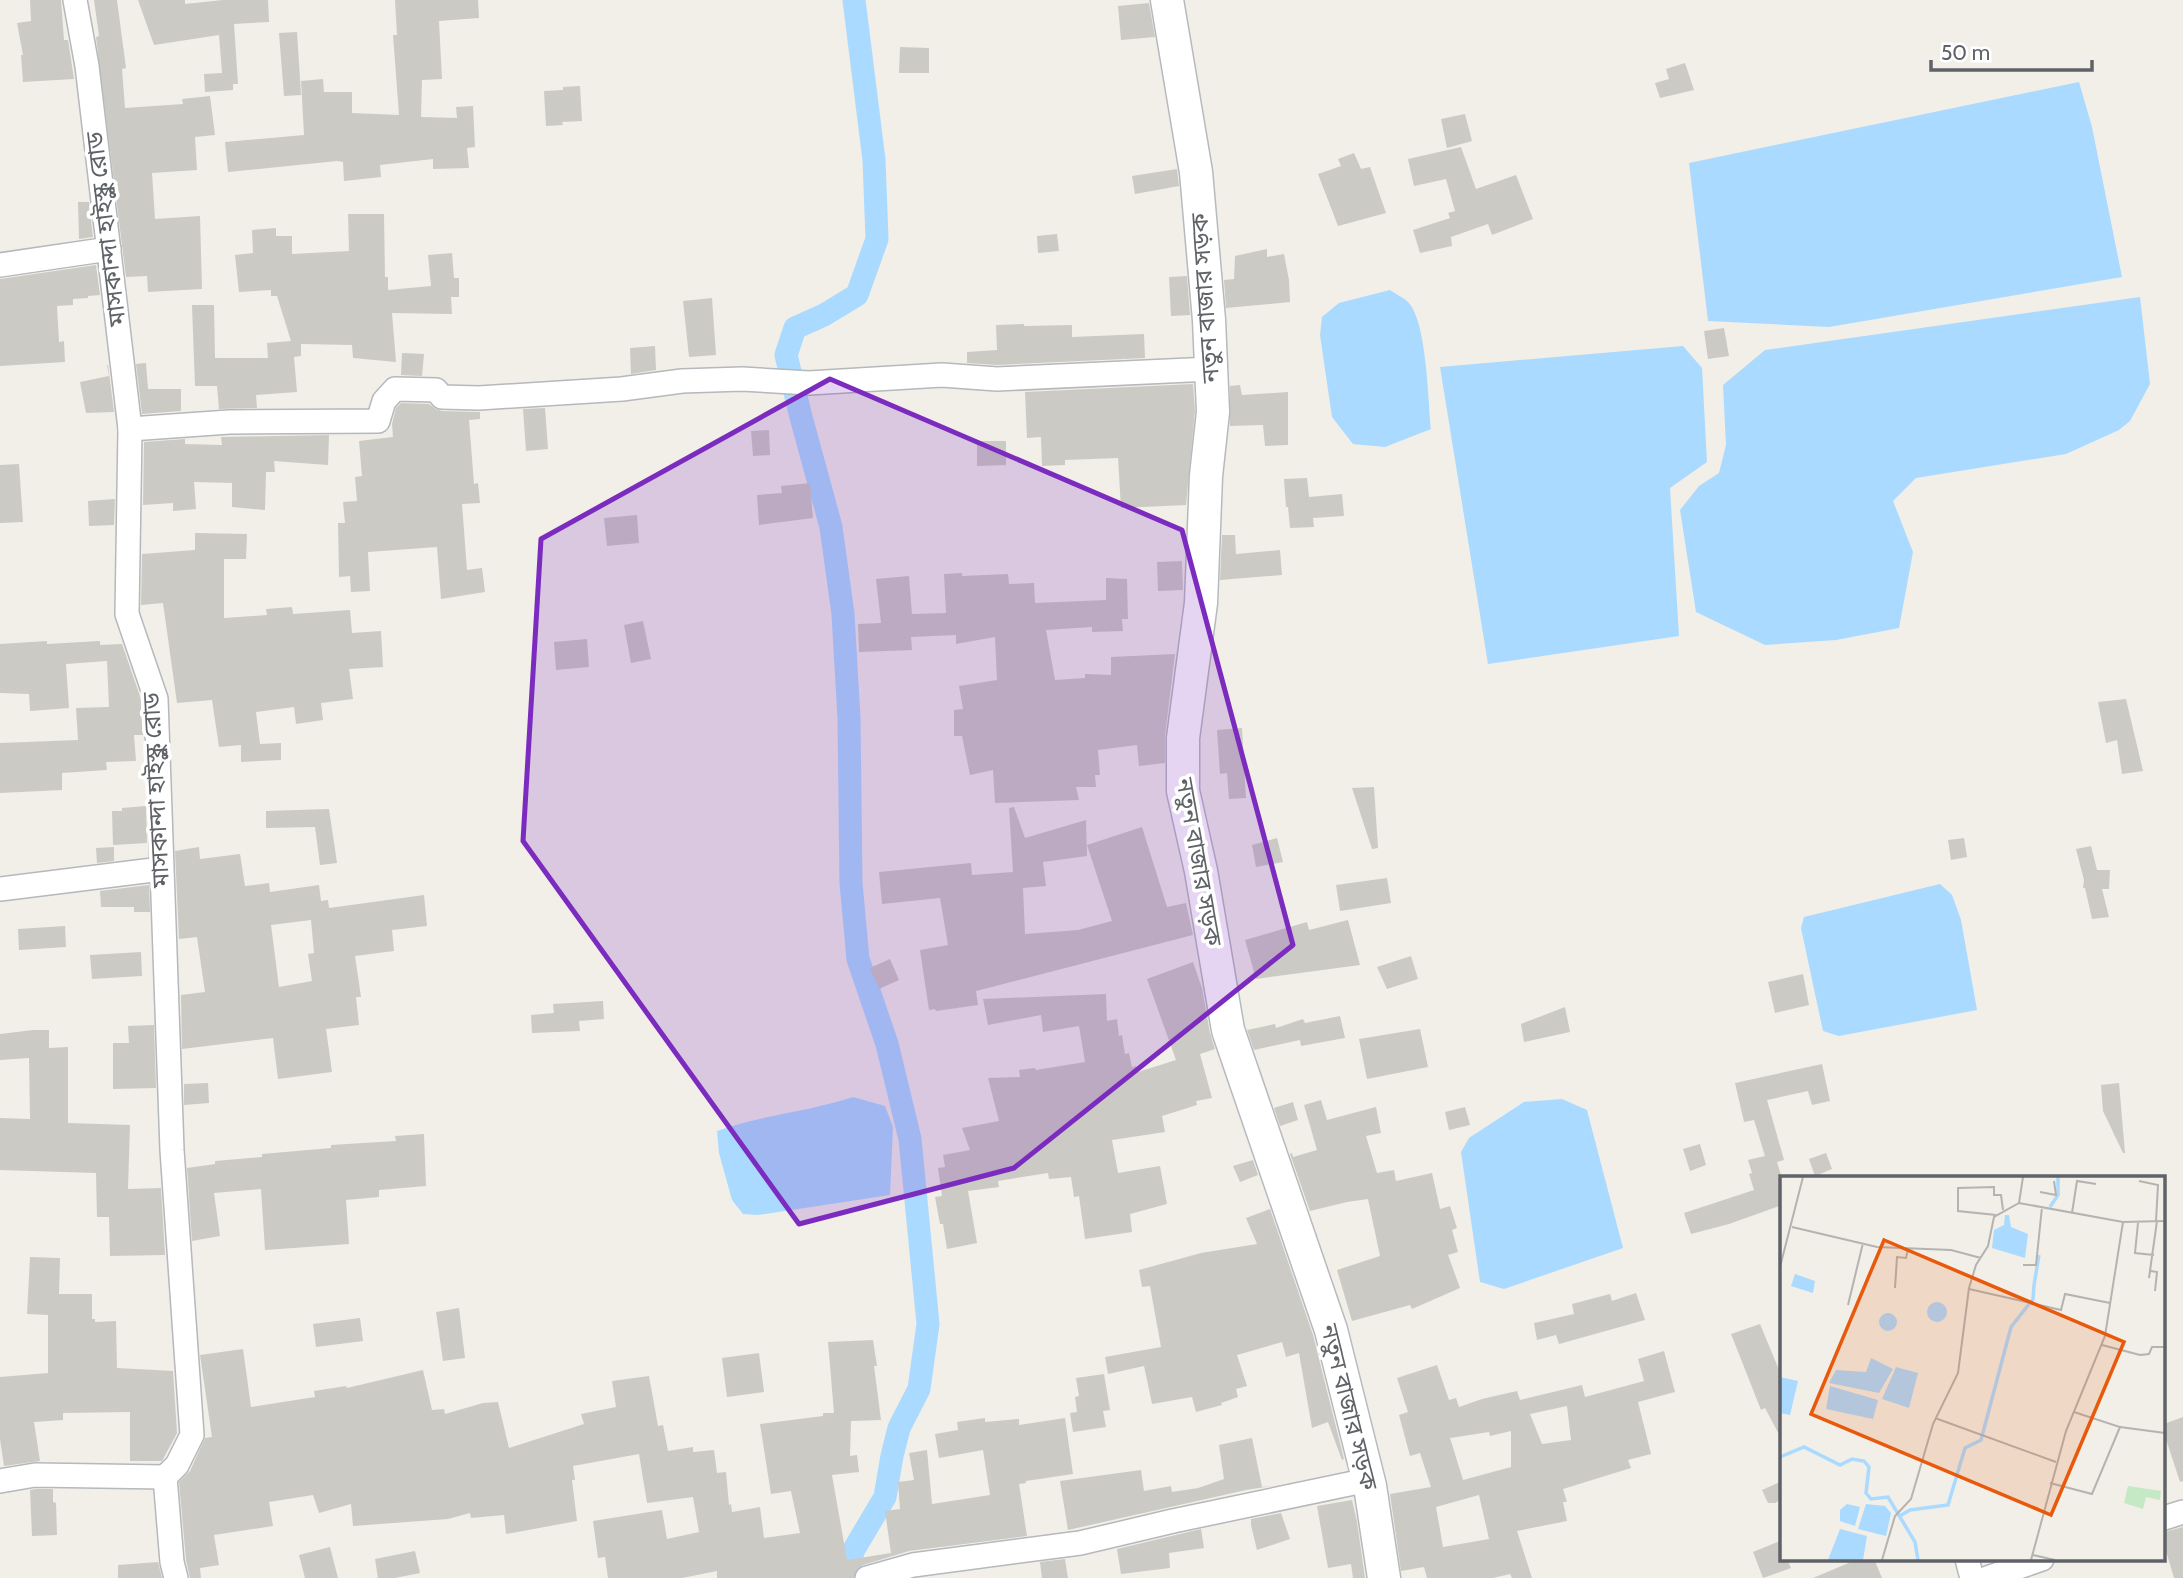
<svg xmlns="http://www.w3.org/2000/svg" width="2183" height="1578" font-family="Cabin,'Noto Sans Bengali',sans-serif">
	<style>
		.water { fill: #aadaff }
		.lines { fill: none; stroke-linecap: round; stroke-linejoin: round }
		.canal { stroke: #aadaff; stroke-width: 23 }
		.building { fill: #cccac5; fill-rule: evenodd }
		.street-casing { stroke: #b5b8bc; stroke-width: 26 }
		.secondary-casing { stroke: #b6babf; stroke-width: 35 }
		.street { stroke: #fff; stroke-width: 23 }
		.secondary { stroke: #fff; stroke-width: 32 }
		.marked { fill: #7b2cbf; fill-opacity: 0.2; stroke: #7b2cbf; stroke-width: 5; stroke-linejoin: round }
		.labels { text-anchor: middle; stroke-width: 7; stroke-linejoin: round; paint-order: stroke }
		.street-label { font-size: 24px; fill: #5f6368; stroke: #fff }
		.inset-river { fill: none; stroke: #aadaff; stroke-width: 3.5 }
		.inset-road { fill: none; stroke: #b3b3b1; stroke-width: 2 }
		.view { fill: #e8590c; fill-opacity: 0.15; stroke: #e8590c; stroke-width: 3.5 }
		.inset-edge { fill: none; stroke: #5f6368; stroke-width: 3.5 }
	</style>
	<rect width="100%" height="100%" fill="#f1efe8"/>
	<g class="water">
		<polygon points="2079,82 2092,127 2122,277 1829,327 1708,321 1689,163"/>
		<path d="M1390 290C1395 294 1403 297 1408 302 1427 321 1428 401 1431 429L1385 447 1353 444 1332 417 1320 335 1322 317 1339 303Z"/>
		<polygon points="2140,297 2150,384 2130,421 2119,430 2066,454 1916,478 1893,501 1913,552 1899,628 1836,640 1765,645 1696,612 1680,510 1699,486 1719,473 1726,445 1723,385 1765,350"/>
		<polygon points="1683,346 1702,368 1707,462 1670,488 1679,636 1488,664 1440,367"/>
		<polygon points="1940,884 1952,895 1961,920 1977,1010 1839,1036 1823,1031 1801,928 1804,917"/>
		<path d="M853 1097 885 1106 893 1127 890 1195 758 1215 743 1214 732 1200 719 1153 717 1131C761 1115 808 1112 853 1097Z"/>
		<polygon points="1562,1099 1587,1110 1623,1248 1504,1289 1480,1282 1461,1152 1469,1138 1524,1102"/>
	</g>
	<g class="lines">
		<polyline class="canal" points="848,1578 853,1551 885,1497 892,1456 899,1428 919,1389 928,1324 910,1139 887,1044 858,959 851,883 849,718 843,614 831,527 801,417 786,355 795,328 824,315 857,295 877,239 874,160 854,0"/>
	</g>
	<g class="building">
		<polygon points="30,0 61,0 64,40 68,40 74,79 23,82 21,55 23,55 17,23 31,21"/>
		<polygon points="94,0 117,0 126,68 122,69 125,108 183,104 182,99 210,96 215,135 195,137 197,170 152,173 155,219 200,216 202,289 148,292 147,276 126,277 96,37 99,36"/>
		<polygon points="138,0 185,0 185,4 223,0 268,0 269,22 234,24 238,84 233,84 233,90 205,92 204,74 222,73 219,35 154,45"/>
		<polygon points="395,0 478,0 479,18 439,21 442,79 422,80 421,117 457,118 456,107 473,106 475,147 467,148 469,168 433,169 433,159 380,165 381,177 344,181 343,162 337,161 228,172 225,142 304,135 301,81 323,79 324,92 352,92 352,113 399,115 393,35 397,35"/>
		<polygon points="1149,3 1155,37 1121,40 1118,6"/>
		<polygon points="297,32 301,95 284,96 279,33"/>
		<polygon points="900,47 929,48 929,73 899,73"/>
		<polygon points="1685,63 1694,90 1660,98 1655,83 1669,79 1666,69"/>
		<polygon points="580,86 582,121 562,122 563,125 546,126 544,91 563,90 563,87"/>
		<polygon points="1465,114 1472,141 1447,148 1441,119"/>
		<polygon points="1461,147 1476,189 1516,175 1533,219 1492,235 1488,224 1451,237 1452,246 1420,253 1413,230 1450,218 1448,213 1455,211 1446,179 1414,186 1408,159"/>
		<polygon points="1354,153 1361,169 1370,167 1386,213 1338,226 1318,174 1341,166 1338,159"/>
		<polygon points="1177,169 1179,186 1135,194 1132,176"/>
		<polygon points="78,202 89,202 93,237 79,239"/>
		<polygon points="348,214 384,214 385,277 388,277 388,290 431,286 428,255 452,253 454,278 459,278 459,297 451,297 452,314 392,313 396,362 353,358 352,345 301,344 301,356 294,357 297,392 256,395 257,408 219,409 217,386 195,386 192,305 214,305 215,358 268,358 267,343 291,341 277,296 271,296 271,290 239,292 235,255 253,253 252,230 276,228 276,236 292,236 292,254 349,251"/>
		<polygon points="1057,234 1059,251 1038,253 1037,236"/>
		<polygon points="1267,249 1267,257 1284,254 1289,280 1290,302 1226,308 1224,280 1234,279 1235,256"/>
		<polygon points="96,265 100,295 88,296 88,298 73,299 73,305 57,306 59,342 64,341 65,362 0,366 0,279"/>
		<polygon points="1187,276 1190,315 1171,316 1169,277"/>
		<polygon points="712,298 716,355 689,357 683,301"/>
		<polygon points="1024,324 1024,326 1072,325 1072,337 1144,334 1145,358 997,365 967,363 967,352 997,350 996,325"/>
		<polygon points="1724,328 1729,356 1708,359 1704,331"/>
		<polygon points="655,346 656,370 631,374 630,348"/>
		<polygon points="402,353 424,354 422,376 401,375"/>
		<polygon points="146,363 148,389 181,389 181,411 142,414 136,364"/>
		<polygon points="107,365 108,365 114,412 86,413 80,382 109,376"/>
		<polygon points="1193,384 1195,411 1186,505 1121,508 1118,458 1065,460 1065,465 1042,466 1041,437 1027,438 1025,392"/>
		<polygon points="1240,385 1242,395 1288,392 1288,445 1265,446 1263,425 1230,426 1230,386"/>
		<polygon points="401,403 429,404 436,409 442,411 480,412 480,419 469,420 474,484 478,483 480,503 462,504 467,570 482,568 485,592 441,599 437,547 368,552 370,591 351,592 350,576 339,577 338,523 345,523 343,502 357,501 355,477 362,476 359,441 393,437 392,424 396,408"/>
		<polygon points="545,408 548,449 526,451 523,409"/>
		<polygon points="769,430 770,455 753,456 751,431"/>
		<polygon points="329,435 328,465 274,461 275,472 266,472 265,510 232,507 232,483 194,482 196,509 173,511 173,503 143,505 144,442 185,439 185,444 222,445 221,437"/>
		<polygon points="977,441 1006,441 1006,465 977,466"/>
		<polygon points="19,464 23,522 0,523 0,465"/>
		<polygon points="1307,478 1309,497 1342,494 1344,516 1313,518 1314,527 1290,528 1288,507 1286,507 1284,479"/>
		<polygon points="810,483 813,518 759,525 757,495 782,493 781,486"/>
		<polygon points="115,499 114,525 89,526 88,501"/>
		<polygon points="637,515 639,543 607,546 604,518"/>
		<polygon points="195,533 247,534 246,559 224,559 224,618 267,615 266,609 292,607 293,614 350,610 352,633 381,631 383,667 349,669 353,699 321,703 323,720 296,724 294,707 256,712 260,744 281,743 281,760 241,762 241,745 219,747 212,700 177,703 163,603 141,605 142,554 195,550"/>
		<polygon points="1222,535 1235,535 1236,554 1280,550 1282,575 1220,580"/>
		<polygon points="1182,561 1183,590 1158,591 1157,562"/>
		<polygon points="962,573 962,576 1008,574 1009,584 1034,583 1035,603 1106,600 1106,578 1127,579 1128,619 1122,619 1123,631 1092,632 1092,627 1046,630 1055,680 1085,678 1085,674 1111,675 1111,657 1175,654 1165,736 1165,763 1139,766 1137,745 1098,750 1100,775 1095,775 1096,787 1076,787 1079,800 995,803 993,770 970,775 962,736 954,736 954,710 963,709 959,686 997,680 995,637 956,644 956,635 911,637 912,650 859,652 858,624 881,623 876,579 909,576 912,614 946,613 944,574"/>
		<polygon points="643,621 651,659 631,663 624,625"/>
		<polygon points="587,639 589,667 556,670 554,642"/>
		<polygon points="47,641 47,644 100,641 100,645 122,644 142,702 143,735 134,735 136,761 106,762 107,770 62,773 62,790 0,793 0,743 78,740 76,708 109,707 107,661 66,664 69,708 30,711 29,694 0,693 0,644"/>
		<polygon points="2126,699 2143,771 2122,774 2117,740 2106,743 2098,702"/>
		<polygon points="1242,728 1246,798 1229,799 1227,773 1220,774 1217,730"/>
		<polygon points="1374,787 1378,848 1372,849 1352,788"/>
		<polygon points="146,806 147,843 113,845 112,811 122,811 122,808"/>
		<polygon points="1014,807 1025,838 1086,820 1087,856 1043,862 1046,886 1023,888 1025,934 1078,930 1112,921 1087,845 1142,827 1167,907 1186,903 1193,935 976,991 978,1005 936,1011 935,1009 929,1010 920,950 948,945 940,898 882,904 879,872 971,863 972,875 1013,872 1009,808"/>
		<polygon points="329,809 337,863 320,865 315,827 266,828 266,811"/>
		<polygon points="1277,838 1283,862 1256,867 1252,845"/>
		<polygon points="1964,838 1967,857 1951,860 1948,840"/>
		<polygon points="2091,846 2097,870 2110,870 2109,889 2102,889 2109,917 2092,919 2085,888 2083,888 2084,880 2076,849"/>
		<polygon points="114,847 114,861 97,863 96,848"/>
		<path d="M199 847 200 859 240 854 245 886 269 883 270 892 319 885 321 901 328 900 329 908 424 895 427 926 392 930 394 951 355 956 361 997H356L359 1025 326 1029 332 1072 278 1079 273 1038 182 1049 181 995 205 992 197 937 179 939 175 851ZM311 920 314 953 308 954 312 981 279 987 271 925Z"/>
		<polygon points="1387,878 1391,903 1340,911 1336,885"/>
		<polygon points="149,885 150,912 134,912 134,907 101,907 100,891"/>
		<polygon points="1348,920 1360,965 1256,979 1245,940 1307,922 1309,930"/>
		<polygon points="65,926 66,947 19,950 18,929"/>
		<polygon points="141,952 142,976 92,979 90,955"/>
		<polygon points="1411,956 1418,979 1387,989 1377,967"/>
		<polygon points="890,959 899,980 879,989 870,968"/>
		<polygon points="1193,962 1202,988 1210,1033 1215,1049 1200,1054 1212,1098 1196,1101 1197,1105 1162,1116 1165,1132 1112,1140 1118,1173 1160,1166 1167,1204 1130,1214 1132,1232 1085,1239 1079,1196 1074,1197 1071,1177 1049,1179 1048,1173 998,1181 999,1187 968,1191 977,1243 947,1249 943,1224 940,1224 935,1197 942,1196 938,1168 945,1167 943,1155 970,1150 962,1128 999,1121 988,1078 1020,1077 1019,1070 1035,1068 1036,1070 1085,1062 1079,1026 1043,1032 1041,1015 988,1025 983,999 1106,994 1107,1021 1117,1019 1119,1036 1122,1035 1125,1054 1129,1053 1132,1067 1136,1066 1138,1072 1176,1060 1147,979"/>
		<polygon points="1803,974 1809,1005 1775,1013 1768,982"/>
		<polygon points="603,1001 604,1019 579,1021 580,1031 532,1033 531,1015 554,1013 553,1004"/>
		<polygon points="1565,1007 1570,1032 1524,1042 1521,1024"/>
		<polygon points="1340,1016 1345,1038 1301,1046 1300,1040 1254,1050 1247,1030 1275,1024 1276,1028 1303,1019 1305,1023"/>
		<polygon points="154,1025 156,1088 113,1089 113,1043 129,1043 128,1026"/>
		<polygon points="1420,1029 1428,1067 1367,1079 1359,1039"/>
		<polygon points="33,1030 49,1030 49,1048 68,1047 68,1123 130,1125 128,1189 161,1188 165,1255 110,1256 109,1217 97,1217 96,1173 0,1170 0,1118 30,1119 29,1058 0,1060 0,1034"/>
		<polygon points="1822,1064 1830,1101 1812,1105 1808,1091 1767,1100 1784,1160 1777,1162 1781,1175 1778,1176 1782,1190 1782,1205 1729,1224 1691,1234 1684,1213 1754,1190 1749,1174 1752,1173 1748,1160 1765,1156 1754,1120 1744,1122 1735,1083"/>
		<polygon points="208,1083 209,1103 184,1105 184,1084"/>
		<polygon points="2119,1083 2125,1153 2123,1153 2103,1111 2101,1085"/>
		<polygon points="1321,1100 1327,1120 1376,1107 1381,1133 1366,1136 1377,1173 1394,1170 1396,1181 1432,1173 1440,1209 1450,1206 1457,1228 1452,1230 1458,1252 1448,1255 1460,1288 1412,1309 1410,1305 1352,1321 1337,1270 1380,1256 1368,1199 1347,1202 1310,1211 1290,1154 1292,1153 1293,1157 1317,1150 1304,1105"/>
		<polygon points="1293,1102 1298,1120 1280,1126 1274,1108"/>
		<polygon points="1465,1107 1470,1125 1449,1130 1445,1112"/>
		<polygon points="424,1134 426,1186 379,1190 379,1197 346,1200 349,1244 265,1250 261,1189 214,1193 220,1236 192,1241 187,1168 215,1164 215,1161 262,1157 262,1154 331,1148 331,1145 396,1141 395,1136"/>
		<polygon points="1700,1144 1706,1165 1690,1171 1683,1149"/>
		<polygon points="1826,1153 1832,1169 1815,1176 1809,1159"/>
		<polygon points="1253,1160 1258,1175 1240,1182 1233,1166"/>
		<polygon points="1270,1209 1313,1335 1344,1459 1342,1460 1328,1422 1312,1428 1299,1353 1286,1357 1282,1342 1237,1355 1247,1386 1236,1389 1238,1397 1221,1403 1222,1405 1196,1412 1192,1397 1152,1404 1144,1366 1108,1374 1105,1357 1161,1347 1150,1286 1142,1287 1139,1270 1201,1253 1257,1244 1246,1218"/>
		<polygon points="30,1257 60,1258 59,1294 92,1294 92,1319 95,1319 95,1322 116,1321 117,1368 173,1371 177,1433 162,1461 130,1461 130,1412 63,1413 63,1420 34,1422 40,1461 4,1466 0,1439 0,1377 48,1373 48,1315 27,1314"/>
		<polygon points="1636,1293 1645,1320 1559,1344 1556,1335 1537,1340 1534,1323 1574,1314 1572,1304 1610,1294 1612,1301"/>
		<polygon points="459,1308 465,1358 443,1361 436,1312"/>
		<polygon points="360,1318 363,1341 316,1347 313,1324"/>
		<polygon points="1760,1324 1782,1377 1782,1440 1765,1408 1761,1410 1731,1334"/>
		<polygon points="873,1340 877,1366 874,1366 881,1420 851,1421 850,1456 857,1455 859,1472 832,1475 847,1560 891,1553 885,1511 900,1509 898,1482 914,1480 909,1453 927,1450 932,1504 990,1495 983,1450 939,1458 935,1434 958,1430 957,1422 985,1418 985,1422 1019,1419 1019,1425 1065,1418 1073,1474 1026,1481 1026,1483 1019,1484 1027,1536 909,1551 863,1565 857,1569 853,1578 717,1578 717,1571 682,1578 608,1578 605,1557 598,1558 593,1521 662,1510 667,1539 699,1532 693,1497 647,1503 639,1454 573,1466 575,1480 572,1480 577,1521 506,1534 504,1515 471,1518 470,1513 448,1519 353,1526 351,1504 319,1513 313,1495 269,1502 273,1526 214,1535 219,1565 200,1568 201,1578 190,1578 186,1560 179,1482 190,1471 205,1438 212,1437 200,1355 243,1349 251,1407 315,1397 314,1391 346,1386 347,1388 423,1370 432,1410 444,1409 445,1414 483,1403 498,1402 509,1448 584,1424 581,1414 616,1407 612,1381 649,1376 658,1426 663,1425 668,1451 693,1447 693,1452 714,1450 717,1473 726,1472 729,1505 731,1504 732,1512 760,1507 764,1538 800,1533 791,1491 771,1494 760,1424 823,1416 823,1413 834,1413 828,1342"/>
		<path d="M1664 1351 1675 1392 1638 1402 1651 1454 1628 1460 1631 1468 1563 1489 1567 1502H1563L1567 1521 1517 1531 1532 1578H1512L1510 1574 1493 1578H1427L1424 1567 1401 1571 1390 1494 1431 1487 1420 1453 1410 1456 1399 1415 1408 1412 1397 1378 1437 1365 1449 1400 1456 1398 1459 1407 1482 1399 1517 1391 1520 1400 1582 1385 1585 1397 1644 1381 1638 1359ZM1567 1406 1571 1440 1542 1444 1530 1414ZM1511 1431V1467L1463 1480 1450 1438 1489 1432 1490 1436ZM1479 1495 1489 1539 1443 1547 1436 1507Z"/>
		<polygon points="759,1353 764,1392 727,1397 722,1358"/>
		<polygon points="1104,1374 1110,1410 1103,1411 1106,1427 1073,1432 1070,1413 1077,1412 1075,1397 1079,1396 1076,1378"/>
		<polygon points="2183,1417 2183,1481 2180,1482 2164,1433 2164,1424"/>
		<polygon points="1252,1438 1262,1487 1272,1486 1246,1490 1068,1530 1060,1481 1141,1470 1144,1491 1171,1486 1172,1492 1198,1488 1224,1479 1219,1445"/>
		<polygon points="1782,1481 1782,1499 1775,1503 1768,1503 1762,1490"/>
		<polygon points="36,1489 53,1489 53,1502 56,1503 57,1535 32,1536 30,1490"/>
		<polygon points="1352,1500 1357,1522 1365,1578 1353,1578 1351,1564 1328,1568 1317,1506"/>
		<polygon points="1281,1513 1290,1539 1257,1550 1251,1525 1251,1519"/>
		<polygon points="2183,1527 2183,1578 2174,1578 2164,1544 2164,1532"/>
		<polygon points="1201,1529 1204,1548 1169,1553 1170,1568 1121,1574 1117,1549"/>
		<polygon points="1780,1541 1782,1559 1787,1559 1791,1568 1763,1578 1753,1552"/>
		<polygon points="330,1547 338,1578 305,1578 299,1555"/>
		<polygon points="415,1551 420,1573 395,1578 378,1578 375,1559"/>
		<polygon points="1065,1559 1068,1578 1042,1578 1040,1562"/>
		<polygon points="1858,1559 1874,1559 1882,1578 1813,1578"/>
		<polygon points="158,1562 162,1578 118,1578 118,1565"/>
	</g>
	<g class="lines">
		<defs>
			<g id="street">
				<polyline points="75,0 87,66 130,429 127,614 156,699 172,1150 192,1435 177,1465 165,1477 172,1562 176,1578"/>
				<polyline points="0,265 109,249"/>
				<polyline points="130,429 229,422 378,421 384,401 395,389 436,390 442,397 479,398 622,389 682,381 742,379 809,383 942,375 997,379 1211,369"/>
				<polyline points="0,889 161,869"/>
				<polyline points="0,1481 35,1475 165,1477"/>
				<polyline points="2164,1518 2183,1512"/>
				<polyline points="1967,1559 1972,1578"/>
				<polyline points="867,1578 913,1565 1080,1543 1173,1521 1368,1480"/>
				<polyline points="1987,1578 2042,1559"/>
			</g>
			<polyline id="secondary" points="1167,0 1196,172 1209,320 1213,412 1206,476 1201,603 1183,738 1183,791 1201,871 1228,1030 1331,1330 1370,1486 1384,1578"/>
		</defs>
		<use href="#street" class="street-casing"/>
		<use href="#secondary" class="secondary-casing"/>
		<use href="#street" class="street"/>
		<use href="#secondary" class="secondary"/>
	</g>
	<path class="marked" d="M830 379 1182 530 1293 945 1014 1168 799 1224 523 841 541 539Z"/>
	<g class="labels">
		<g class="street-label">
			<text transform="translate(106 229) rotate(-97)" y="8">মাসকান্দা হাইস্কুল রোড</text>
			<text transform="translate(1205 298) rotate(-94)" y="8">নতুন বাজার সড়ক</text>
			<text transform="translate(156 790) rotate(-93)" y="8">মাসকান্দা হাইস্কুল রোড</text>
			<text transform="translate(1199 862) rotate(80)" y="8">নতুন বাজার সড়ক</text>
			<text transform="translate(1349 1407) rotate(76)" y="8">নতুন বাজার সড়ক</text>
		</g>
	</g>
	<g transform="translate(1780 1176)">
		<rect width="385" height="385" fill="#f1efe8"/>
		<path d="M348 310 381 315 380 324 366 321 363 333 344 327Z" fill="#c5e8c5"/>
		<path d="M225 39H229L231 51 248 58 245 82 212 72 214 54 224 49ZM15 98 35 105 33 117 11 110ZM147 136a10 10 0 1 1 20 0a10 10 0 1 1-20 0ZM99 146a9 9 0 1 1 18 0a9 9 0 1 1-18 0ZM91 182 113 193 99 217 49 207 56 194 86 196ZM116 191 138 197 129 232 102 223ZM0 201 18 205 10 239 0 237ZM50 210 98 224 93 243 46 233ZM67 328 80 331 75 350 60 345V334ZM86 328 105 330 111 337 106 360 78 353ZM60 353 87 360 83 384H48Z" fill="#aadaff"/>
		<path class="inset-river" d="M270 31 278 19V1M254 109 259 79M0 281 24 271 60 289 72 283 84 285 89 291 86 317 91 323 108 321 135 366 138 384M118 341 130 334 168 329 185 272 201 264 231 151 253 123 254 109"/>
		<path class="inset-road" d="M359 5 378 9 376 45M260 16 276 19 274 5M239 27 243 1M292 37 297 5 316 8M216 39 178 35V12L214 11V19H221L223 34M358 47 355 77 374 79M12 51 97 71 171 74 201 82M243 89H256L262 31M0 91 23 1M371 95 377 96 375 115M369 102 377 45M115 112 117 81 126 82 128 73M189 113 281 134 285 118 330 127M68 129 83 67M322 169 360 179 369 178 372 171H385M155 242 276 286M340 251 385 257M270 307 312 318 340 251 294 236M253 379 275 384M102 384 115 340 131 323 153 248 178 197 189 112 196 89 208 70 214 41 239 27 343 46 385 45M251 384 286 255 325 160 343 46"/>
		<path class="view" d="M104 64 344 166 271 339 31 238Z"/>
		<rect width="385" height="385" class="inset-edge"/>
	</g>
	<path d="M1931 60v10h161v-10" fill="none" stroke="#5f6368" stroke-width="3.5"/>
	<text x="1941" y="60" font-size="21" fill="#5f6368" stroke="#ffffff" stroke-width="5" paint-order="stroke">50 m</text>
</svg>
